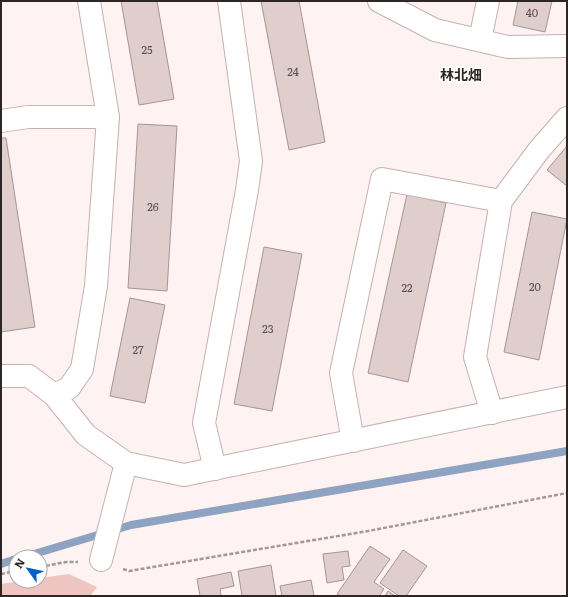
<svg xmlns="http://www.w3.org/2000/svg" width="568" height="597" font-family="Literata,'Noto Sans JP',serif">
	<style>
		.green { fill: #efc5c1 }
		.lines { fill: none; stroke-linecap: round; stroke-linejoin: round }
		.stream { stroke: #8ea3c2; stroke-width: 8 }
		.building { fill: #dfcecc; stroke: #a59593 }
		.minor-casing { stroke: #c3b2b0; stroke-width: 24 }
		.path { stroke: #a19897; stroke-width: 2.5; stroke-dasharray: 4 2; stroke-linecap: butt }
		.minor { stroke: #fff; stroke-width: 22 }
		.labels { text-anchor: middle; stroke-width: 4; stroke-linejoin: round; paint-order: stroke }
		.number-label { font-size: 11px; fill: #59504f }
		.neighbourhood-label { font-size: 14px; font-weight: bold; fill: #2c2625; stroke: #fff }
	</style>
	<rect width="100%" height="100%" fill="#fef3f2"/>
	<polygon class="green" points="69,574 97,587 90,596 1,596 1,584 21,581 40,581 40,578"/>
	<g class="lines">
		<g class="stream">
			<polyline points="24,557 131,525 567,451"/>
			<polyline points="1,564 16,559"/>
		</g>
	</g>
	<g class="building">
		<polygon points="121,1 157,1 174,99 139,105"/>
		<polygon points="261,1 299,1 325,142 289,150"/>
		<polygon points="518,1 552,1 545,32 513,25"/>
		<polygon points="138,124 177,126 167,291 128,288"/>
		<polygon points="1,138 6,138 35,327 1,332"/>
		<polygon points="567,146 567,186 547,170"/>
		<polygon points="407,194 446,203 408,382 368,373"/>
		<polygon points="532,212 567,219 539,360 504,352"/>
		<polygon points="264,247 302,254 272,411 234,404"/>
		<polygon points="130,298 165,305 145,403 110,396"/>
		<polygon points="370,546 390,559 374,582 384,589 379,596 341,596 337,594"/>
		<polygon points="403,550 427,566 406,596 399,596 380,583"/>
		<polygon points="348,551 350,566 342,567 344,580 327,583 323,554"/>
		<polygon points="271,565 276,596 242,596 238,571"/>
		<polygon points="231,572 234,586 220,589 221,596 200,596 197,579"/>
		<polygon points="311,580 314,596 282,596 280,586"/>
		<polygon points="388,591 395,596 385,596"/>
	</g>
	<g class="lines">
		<defs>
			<g id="minor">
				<polyline points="379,1 435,30 508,47 567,46"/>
				<polyline points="480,40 488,1"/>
				<polyline points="1,121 28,117 108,117"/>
				<polyline points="1,376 29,376 54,395 86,435 126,463 184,475 567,397"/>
				<polyline points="54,395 69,388 82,369 96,286 108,117 89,1"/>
				<polyline points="492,413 475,357 501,201 539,150 567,118"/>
				<polyline points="353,441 341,373 382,179 501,201"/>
				<polyline points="215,469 204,423 247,190 251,161 229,1"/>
				<polyline points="101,560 126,463"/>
			</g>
		</defs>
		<use href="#minor" class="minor-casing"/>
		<g class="path">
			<polyline points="40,567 66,562 78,562"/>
			<polyline points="123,569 129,571 368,531 567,493"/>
			<polyline points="1,574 16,571"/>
		</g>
		<use href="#minor" class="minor"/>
	</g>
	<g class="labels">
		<g class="number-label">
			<text x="532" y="17">40</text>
			<text x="147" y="54">25</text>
			<text x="293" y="76">24</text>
			<text x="153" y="211">26</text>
			<text x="535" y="291">20</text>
			<text x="407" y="292">22</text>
			<text x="268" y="333">23</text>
			<text x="138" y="354">27</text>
		</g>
		<g class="neighbourhood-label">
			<text x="461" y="80">林北畑</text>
		</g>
	</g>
	<rect width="568" height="597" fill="none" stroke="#2c2625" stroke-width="4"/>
	<g transform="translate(28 569) rotate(303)"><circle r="19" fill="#ffffff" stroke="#aba8a8"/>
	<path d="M0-3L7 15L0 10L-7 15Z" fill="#0060c8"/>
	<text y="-6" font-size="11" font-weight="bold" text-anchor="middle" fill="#2c2625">N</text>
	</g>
</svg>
